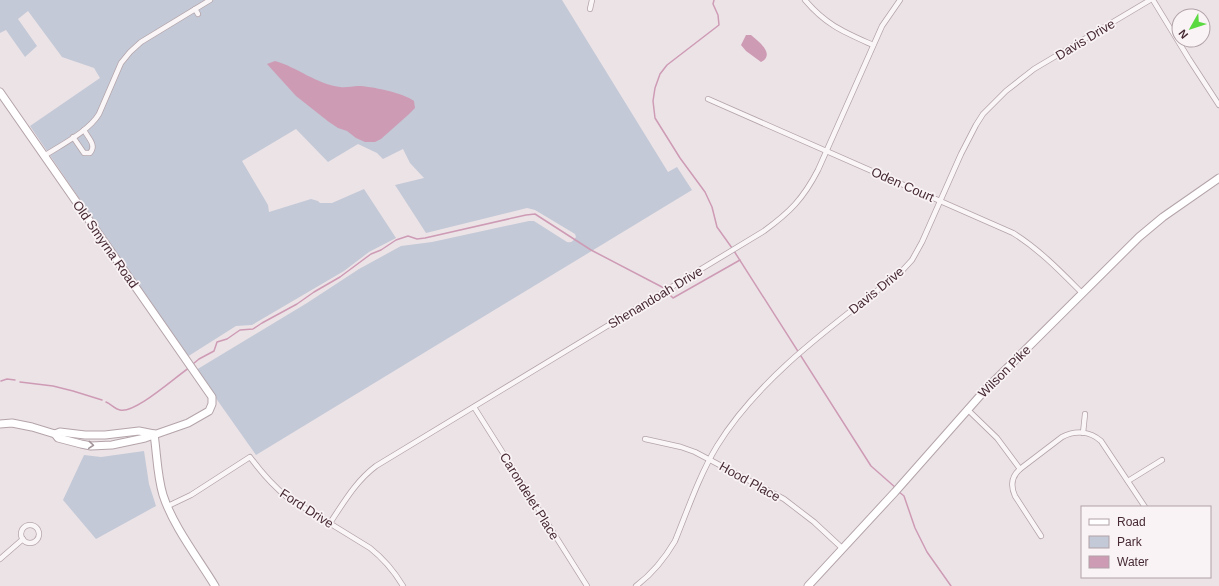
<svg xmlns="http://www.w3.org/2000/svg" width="1219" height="586" font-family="Helvetica,sans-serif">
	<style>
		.green { fill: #c3c9d6 }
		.water { fill: #ce9bb5 }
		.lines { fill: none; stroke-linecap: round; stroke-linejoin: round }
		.stream { stroke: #ce9bb5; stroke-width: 1.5 }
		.street-casing { stroke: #b4a4aa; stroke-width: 6 }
		.secondary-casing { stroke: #b4a4aa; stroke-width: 9 }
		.street { stroke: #faf6f7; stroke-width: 4.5 }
		.secondary { stroke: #fff; stroke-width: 7 }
		.oneway { stroke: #a2949a }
		.labels { text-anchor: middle; stroke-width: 3.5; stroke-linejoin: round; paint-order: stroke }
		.street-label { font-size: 13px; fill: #462934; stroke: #f9f3f5 }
	</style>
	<rect width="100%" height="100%" fill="#ece3e7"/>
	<g class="green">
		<path d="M0 0H562L668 172 677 167 692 190 256 455 196 370 307 303 359 269 401 246 432 242 529 221H534L567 242C572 243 573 241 576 237L575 234 535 210 527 208 426 233 395 185 424 178 410 163 403 149 383 159 377 153 358 144 328 162 296 129 242 161 268 205 269 212 311 199 318 201 320 203H332L364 189 396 238 369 252 344 271 252 325 236 326 187 357 30 126 100 78 94 68 62 57 28 11 18 19 37 46 25 57 6 30 0 33Z"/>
		<polygon points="144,451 149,484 156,506 96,539 63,500 84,455 101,457"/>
	</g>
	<g class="water">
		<path d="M746 35H751C758 41 776 54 761 62L746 51 741 45Z"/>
		<path d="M275 61C297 67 316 84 340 87 346 88 352 86 358 86 370 86 404 93 414 101L415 108 408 115 381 139 375 142H365L356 138 347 131 338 128 329 122 296 96 267 64Z"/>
	</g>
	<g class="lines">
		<g class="stream">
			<polyline points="714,0 713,4 718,15 719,25 667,65 660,74 655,88 653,101 655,118 680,158 705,192 712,207 717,227 732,248"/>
			<polyline points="734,251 871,466 896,488"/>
			<polyline points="193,364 199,359 214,351 217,342 227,339 240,330 253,329 262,323 297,304 314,292 340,277 371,254 381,250 396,240 408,236 417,239 425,238 526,215 535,214 591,250 662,287 673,298 740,260"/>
			<polyline points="1,381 7,379 15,380"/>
			<polyline points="20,382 53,386 73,391 102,400"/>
			<path d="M106 402C111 404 115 409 120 410 135 414 175 377 189 368"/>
			<polyline points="898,491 904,496 915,528 927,552 951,586"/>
		</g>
		<defs>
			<g id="street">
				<path d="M805 0C826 25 844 32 873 45"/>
				<polyline points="1153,0 1189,59 1219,105"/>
				<polyline points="195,9 198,14"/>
				<polyline points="590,9 592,0"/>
				<path d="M708 99 1013 233C1040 250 1060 271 1082 293"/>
				<path d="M73 137 84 153H90C97 145 88 138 84 130"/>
				<path d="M44 156C61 145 89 131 99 114L121 63 130 52 141 42 210 0"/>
				<polyline points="474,407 587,586"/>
				<polyline points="967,409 997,438 1020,469"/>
				<polyline points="1083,433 1085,414"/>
				<polyline points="645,439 681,447 695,452 784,499 814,522 842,548"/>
				<polyline points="1128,481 1162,460"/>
				<path d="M168 506 191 495 250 457C261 472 272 485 287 497L370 548C384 559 394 571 403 586"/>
				<path d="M330 523C344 502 356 481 376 466L764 231C790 212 803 199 818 170L882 26 900 0"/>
				<circle cx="30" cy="534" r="9"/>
				<path d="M1041 536 1015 496C1010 485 1012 476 1020 469L1062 437C1075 430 1090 431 1101 441L1145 507"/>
				<polyline points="0,559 23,539"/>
				<path d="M636 586C652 574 665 558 675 541 688 509 699 476 717 446 760 376 836 323 900 273L912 260 922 242 961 154 976 125 983 114 1006 91 1034 69 1150 0"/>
			</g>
			<g id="secondary">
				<polyline points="0,92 212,397 212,404 209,411 188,423 145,438 112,445 91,446 81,444 58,438 55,434 32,427 12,423 0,424"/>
				<polyline points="55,434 60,432 85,435 105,435 139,431 154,434"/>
				<path d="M154 434C157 454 157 475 163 495 173 526 198 558 215 586"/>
				<polyline points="808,586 895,492 986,389 1139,237 1163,217 1219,178"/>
			</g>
		</defs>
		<use href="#street" class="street-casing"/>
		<use href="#secondary" class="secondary-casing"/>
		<use href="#street" class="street"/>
		<use href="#secondary" class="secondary"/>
	</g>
	<defs><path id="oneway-chevron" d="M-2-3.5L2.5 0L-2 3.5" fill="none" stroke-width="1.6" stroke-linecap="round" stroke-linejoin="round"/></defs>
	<use class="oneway" href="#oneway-chevron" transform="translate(91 445) rotate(5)"/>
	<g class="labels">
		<g class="street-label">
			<text transform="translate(1085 39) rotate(-31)" y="5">Davis Drive</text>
			<text transform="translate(903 184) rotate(24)" y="5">Oden Court</text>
			<text transform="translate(106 244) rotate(55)" y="5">Old Smyrna Road</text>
			<text transform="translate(876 290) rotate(-39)" y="5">Davis Drive</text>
			<text transform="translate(655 297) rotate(-31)" y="5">Shenandoah Drive</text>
			<text transform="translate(1004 371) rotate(-45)" y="5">Wilson Pike</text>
			<text transform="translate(750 481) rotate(29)" y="5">Hood Place</text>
			<text transform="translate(530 496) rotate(58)" y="5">Carondelet Place</text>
			<text transform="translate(307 508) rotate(33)" y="5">Ford Drive</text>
		</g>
	</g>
	<rect x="1081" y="506" width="130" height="72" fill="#f9f3f5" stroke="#b1a2a8"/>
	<rect x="1089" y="519" width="20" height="6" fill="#ffffff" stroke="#b1a2a8"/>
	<text x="1117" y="526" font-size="12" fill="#462934">Road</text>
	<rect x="1089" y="536" width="20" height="12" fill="#c3c9d6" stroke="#b1a2a8"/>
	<text x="1117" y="546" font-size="12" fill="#462934">Park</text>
	<rect x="1089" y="556" width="20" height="12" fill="#ce9bb5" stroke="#b1a2a8"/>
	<text x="1117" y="566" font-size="12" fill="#462934">Water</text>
	<g transform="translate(1191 28) rotate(231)"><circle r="19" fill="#f9f3f5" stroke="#b1a2a8"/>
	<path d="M0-3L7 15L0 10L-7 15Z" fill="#5bd940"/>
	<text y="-6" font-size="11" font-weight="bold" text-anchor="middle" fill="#462934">N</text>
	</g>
</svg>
